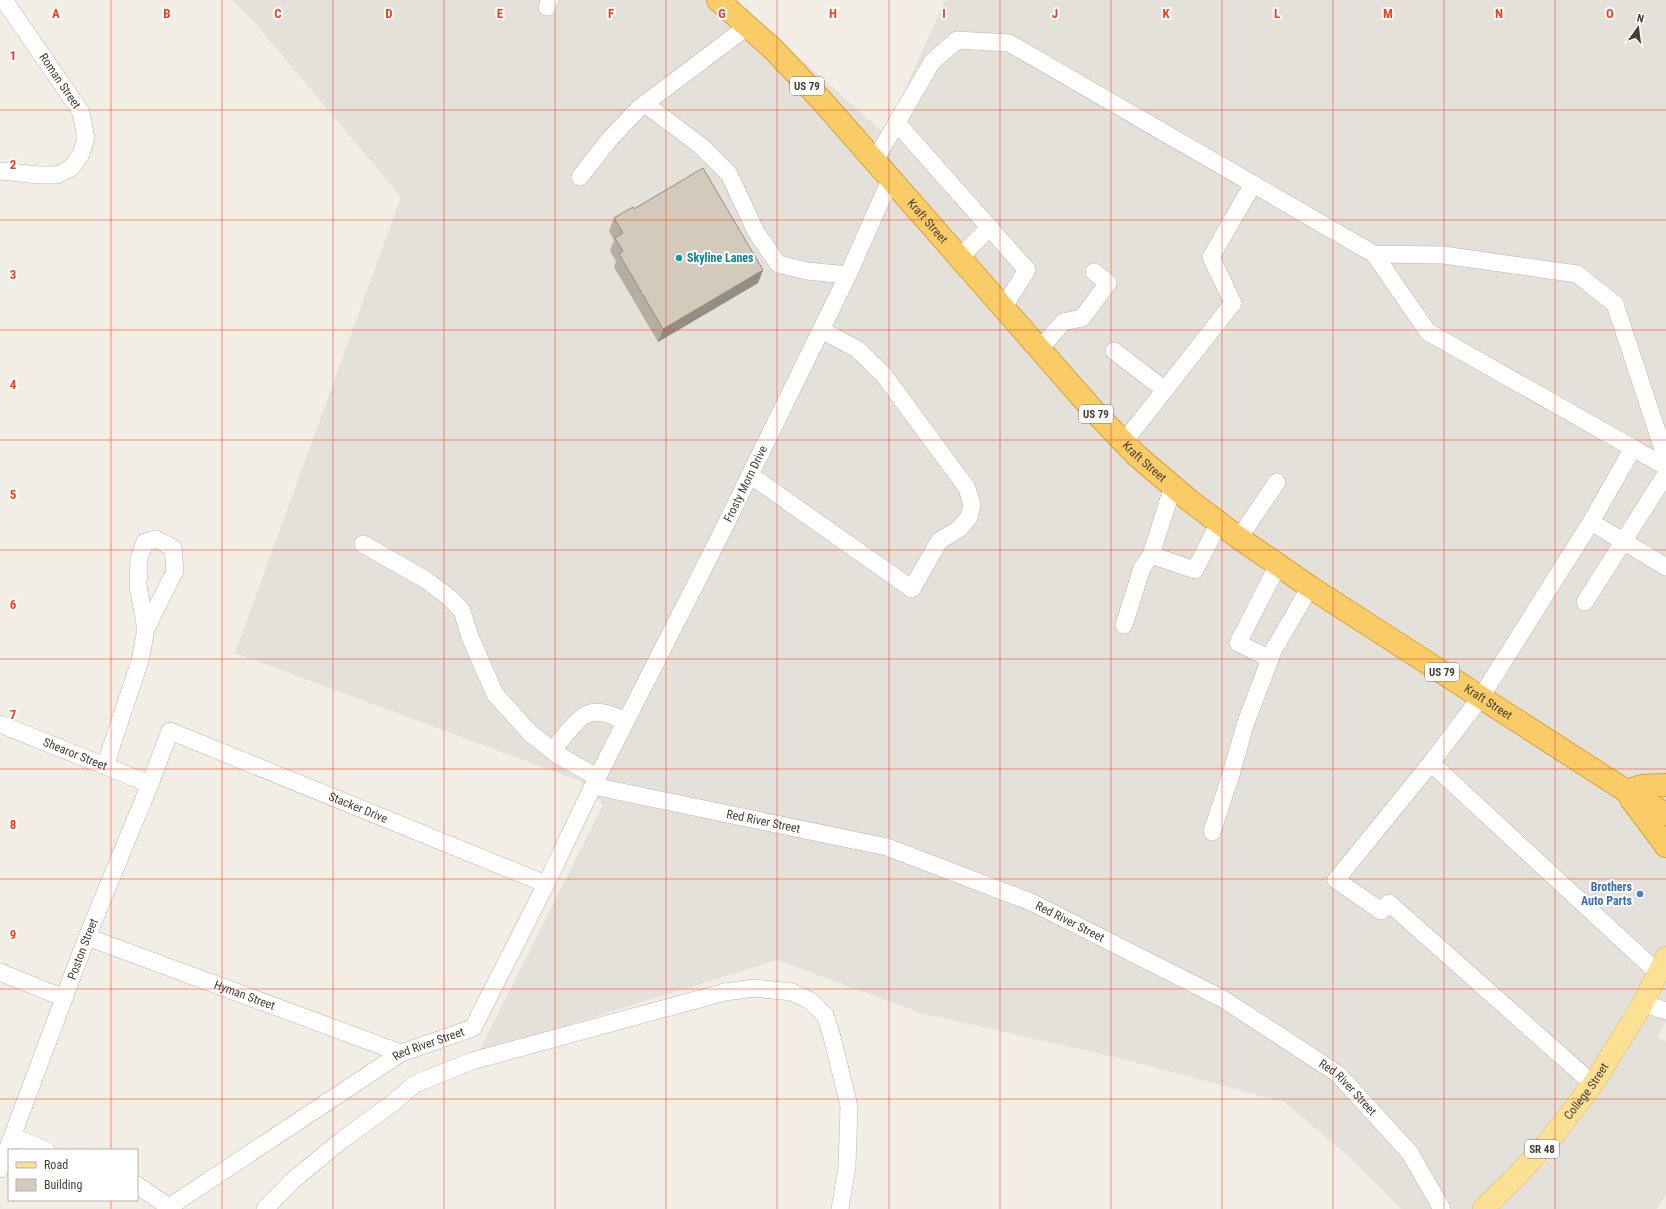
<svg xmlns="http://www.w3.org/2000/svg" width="1666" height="1209" font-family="'Roboto Condensed',sans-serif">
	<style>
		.industrial { fill: #e4e0da }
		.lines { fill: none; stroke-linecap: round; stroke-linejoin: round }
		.minor-casing { stroke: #bdb6a8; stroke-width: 18 }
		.major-casing { stroke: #e0bd64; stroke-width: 22 }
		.highway-casing { stroke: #d9a138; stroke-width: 24 }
		.minor { stroke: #fff; stroke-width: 17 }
		.major { stroke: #fce094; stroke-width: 21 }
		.highway { stroke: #facc68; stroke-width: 22 }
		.wall { fill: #b5aea1 }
		.shaded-wall { fill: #948d83 }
		.building { fill: #d3cabb; stroke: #948d83 }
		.grid { fill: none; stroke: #f53e19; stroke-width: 1; stroke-opacity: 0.55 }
		.culture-dot { fill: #0f9aa8; stroke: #fff; stroke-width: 1.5 }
		.shop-dot { fill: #3f7fe0; stroke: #fff; stroke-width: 1.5 }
		.labels { text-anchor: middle; stroke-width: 4; stroke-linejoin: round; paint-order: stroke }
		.shield { fill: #fff; stroke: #7c7872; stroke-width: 1 }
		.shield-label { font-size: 11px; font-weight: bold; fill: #443e35 }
		.street-label { font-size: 12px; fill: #443e35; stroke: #fff }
		.culture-label { font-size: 12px; font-weight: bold; fill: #0d838f; stroke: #fff; text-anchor: start }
		.shop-label { font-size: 12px; font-weight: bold; fill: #366cbe; stroke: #fff; text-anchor: end }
		.grid-label { font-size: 13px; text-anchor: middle; font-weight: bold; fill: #f53e19; stroke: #fff; stroke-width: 4; stroke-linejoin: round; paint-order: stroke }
	</style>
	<rect width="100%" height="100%" fill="#f2eee5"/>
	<polygon class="industrial" points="233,0 734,0 885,134 945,0 1666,0 1666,1021 1657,1037 1666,1041 1666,1195 1656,1209 1401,1209 1354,1161 1284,1102 1123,1059 921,1013 777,960 478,1053 603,805 580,781 235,653 401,197 255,23"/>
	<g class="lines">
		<defs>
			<g id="minor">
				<polyline points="547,7 550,0"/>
				<polyline points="645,104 701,146 729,174 756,232 778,264 807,271 848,275"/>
				<polyline points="897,123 1027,270 1003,308"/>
				<polyline points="875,160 932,62 957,40 1009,43 1374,254 1443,255 1577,274 1615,304 1666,458"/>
				<polyline points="0,171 39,175 57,175 71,168 81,154 86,138 81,112 4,0"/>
				<polyline points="580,177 608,141 638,109 748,26"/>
				<polyline points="1374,254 1428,332 1633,448 1591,522 1481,697 1431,763 1336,880 1381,911 1389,903 1593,1084"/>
				<polyline points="959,258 990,227"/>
				<polyline points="1039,350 1063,322 1082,318 1108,283 1094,272"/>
				<polyline points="1114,351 1165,390"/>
				<polyline points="1124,442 1233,303 1211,257 1253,184"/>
				<polyline points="1633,448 1666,467"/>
				<polyline points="750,475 912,589 939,541 959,529 969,517 972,505 967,488 883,374 857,349 821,330"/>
				<polyline points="1173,486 1151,555 1195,570 1219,523"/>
				<polyline points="1591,522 1666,567"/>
				<polyline points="1239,538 1277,482"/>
				<polyline points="363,544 426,580 450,598 462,611 470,637 495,694 530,733 558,755 597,777"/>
				<polyline points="1585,602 1666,474"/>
				<polyline points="1124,625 1142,568 1151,555"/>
				<polyline points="1270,659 1238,643 1278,565"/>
				<path id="s1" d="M0 724 150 784"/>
				<path d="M552 751C560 742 579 715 590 713 602 710 615 716 626 721"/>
				<polyline points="1431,763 1658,973"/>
				<polyline points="105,766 140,661 146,629 138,586 139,558 145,542 156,539 173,548 175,571 146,629"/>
				<path id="s2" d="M593 786 887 847 1031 902 1223 999 1338 1074 1410 1153 1442 1209"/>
				<polyline points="1212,832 1232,771 1245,725 1273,651 1310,587"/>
				<path id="s3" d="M87 937 401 1053"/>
				<polyline points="0,972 64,998"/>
				<polyline points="1643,1003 1666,1011"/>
				<polyline points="13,1137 46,1150"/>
				<path id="s4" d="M0 1169 87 937 150 784 170 731 546 884"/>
				<polyline points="137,1185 169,1207"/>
				<path id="s5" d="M166 1209 401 1053 473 1028 546 884 593 786 719 538 848 275 891 178"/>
				<polyline points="265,1209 292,1181 342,1140 393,1103 415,1084 472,1061 725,992 754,988 792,992 809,1000 825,1015 832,1037 849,1106 847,1167 840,1209"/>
			</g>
			<g id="major">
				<path id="s6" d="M1483 1209 1512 1181 1549 1141 1593 1084 1641 1007 1666 957"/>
			</g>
			<g id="highway">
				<path id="s7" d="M718 0 773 49 824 103 1093 410 1136 455 1190 501 1239 538 1310 587 1626 791 1666 814"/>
				<polyline points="1626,791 1642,786 1666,785"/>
				<polyline points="1631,799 1666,846"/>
			</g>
		</defs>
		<use href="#minor" class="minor-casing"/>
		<use href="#major" class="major-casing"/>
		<use href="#highway" class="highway-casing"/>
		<use href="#minor" class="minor"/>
		<use href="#major" class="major"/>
		<use href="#highway" class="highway"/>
	</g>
	<polygon class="wall" points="634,209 763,270 758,283 658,342 614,267 616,261 610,251 614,240 609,231 614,218"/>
	<polygon class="shaded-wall" points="763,270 758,283 658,342 663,329"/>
	<polygon class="building" points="703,168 763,270 663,329 619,254 623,251 615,238 623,233 614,218 633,207 634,209"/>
	<path class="grid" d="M111 0V1150M222 0V1209M333 0V1209M444 0V1209M555 0V1209M666 0V1209M777 0V1209M889 0V1209M1000 0V1209M1111 0V1209M1222 0V1209M1333 0V1209M1444 0V1209M1555 0V1209M0 110H1666M0 220H1666M0 330H1666M0 440H1666M0 550H1666M0 659H1666M0 769H1666M0 879H1666M0 989H1666M0 1099H1666M111 1200V1209"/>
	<circle class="culture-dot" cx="679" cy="258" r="4"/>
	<circle class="shop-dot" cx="1640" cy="894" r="4"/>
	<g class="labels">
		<g class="shield">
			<rect x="790" y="77" width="34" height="18" rx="3"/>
			<rect x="1079" y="405" width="34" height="18" rx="3"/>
			<rect x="1425" y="663" width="34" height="18" rx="3"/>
			<rect x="1525" y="1140" width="34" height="18" rx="3"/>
		</g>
		<g class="shield-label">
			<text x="807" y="90">US 79</text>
			<text x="1096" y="418">US 79</text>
			<text x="1442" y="676">US 79</text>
			<text x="1542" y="1153">SR 48</text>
		</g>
		<g class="street-label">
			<text transform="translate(60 81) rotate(56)" y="4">Roman Street</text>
			<text dy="4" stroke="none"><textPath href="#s7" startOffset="305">Kraft Street</textPath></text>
			<text dy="4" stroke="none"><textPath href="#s7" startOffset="629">Kraft Street</textPath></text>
			<text dy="4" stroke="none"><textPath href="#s5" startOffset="967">Frosty Morn Drive</textPath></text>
			<text dy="4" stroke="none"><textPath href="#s7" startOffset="1049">Kraft Street</textPath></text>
			<text dy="4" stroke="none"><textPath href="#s1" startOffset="81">Shearor Street</textPath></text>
			<text dy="4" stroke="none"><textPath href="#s4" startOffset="673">Stacker Drive</textPath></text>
			<text dy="4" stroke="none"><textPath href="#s2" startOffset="174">Red River Street</textPath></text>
			<text dy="4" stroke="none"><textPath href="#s2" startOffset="498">Red River Street</textPath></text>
			<text dy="4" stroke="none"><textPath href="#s4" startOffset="235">Poston Street</textPath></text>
			<text dy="4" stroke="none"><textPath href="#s3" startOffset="168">Hyman Street</textPath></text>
			<text dy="4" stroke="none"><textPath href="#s5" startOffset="311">Red River Street</textPath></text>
			<text dy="4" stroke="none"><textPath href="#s2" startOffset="823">Red River Street</textPath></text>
			<text dy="4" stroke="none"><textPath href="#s6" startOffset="157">College Street</textPath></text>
		</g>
		<g class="culture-label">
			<text x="687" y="262">Skyline Lanes</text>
		</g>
		<g class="shop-label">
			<text x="1632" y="891">Brothers<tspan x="1632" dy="14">Auto Parts</tspan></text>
		</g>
	</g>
	<g class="grid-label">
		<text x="56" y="18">A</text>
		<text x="167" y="18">B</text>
		<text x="278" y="18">C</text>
		<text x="389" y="18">D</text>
		<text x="500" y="18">E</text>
		<text x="611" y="18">F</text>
		<text x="722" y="18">G</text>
		<text x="833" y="18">H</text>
		<text x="944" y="18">I</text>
		<text x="1055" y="18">J</text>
		<text x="1166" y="18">K</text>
		<text x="1277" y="18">L</text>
		<text x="1388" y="18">M</text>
		<text x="1499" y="18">N</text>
		<text x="1610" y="18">O</text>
		<text x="13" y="60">1</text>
		<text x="13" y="169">2</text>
		<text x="13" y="279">3</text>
		<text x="13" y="389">4</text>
		<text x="13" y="499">5</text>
		<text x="13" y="609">6</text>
		<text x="13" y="719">7</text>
		<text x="13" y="829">8</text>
		<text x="13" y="939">9</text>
	</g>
	<rect x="8" y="1149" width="130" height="52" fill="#ffffff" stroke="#b4b2ae"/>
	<rect x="16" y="1162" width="20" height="6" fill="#fce094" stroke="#b4b2ae"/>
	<text x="44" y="1169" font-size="12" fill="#443e35">Road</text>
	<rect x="16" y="1179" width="20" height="12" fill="#d3cabb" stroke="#b4b2ae"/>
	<text x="44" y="1189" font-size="12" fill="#443e35">Building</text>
	<g transform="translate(1638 28) rotate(14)" stroke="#ffffff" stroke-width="3" paint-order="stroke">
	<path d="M0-3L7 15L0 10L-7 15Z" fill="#443e35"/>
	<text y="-6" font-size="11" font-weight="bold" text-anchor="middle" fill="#443e35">N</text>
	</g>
</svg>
